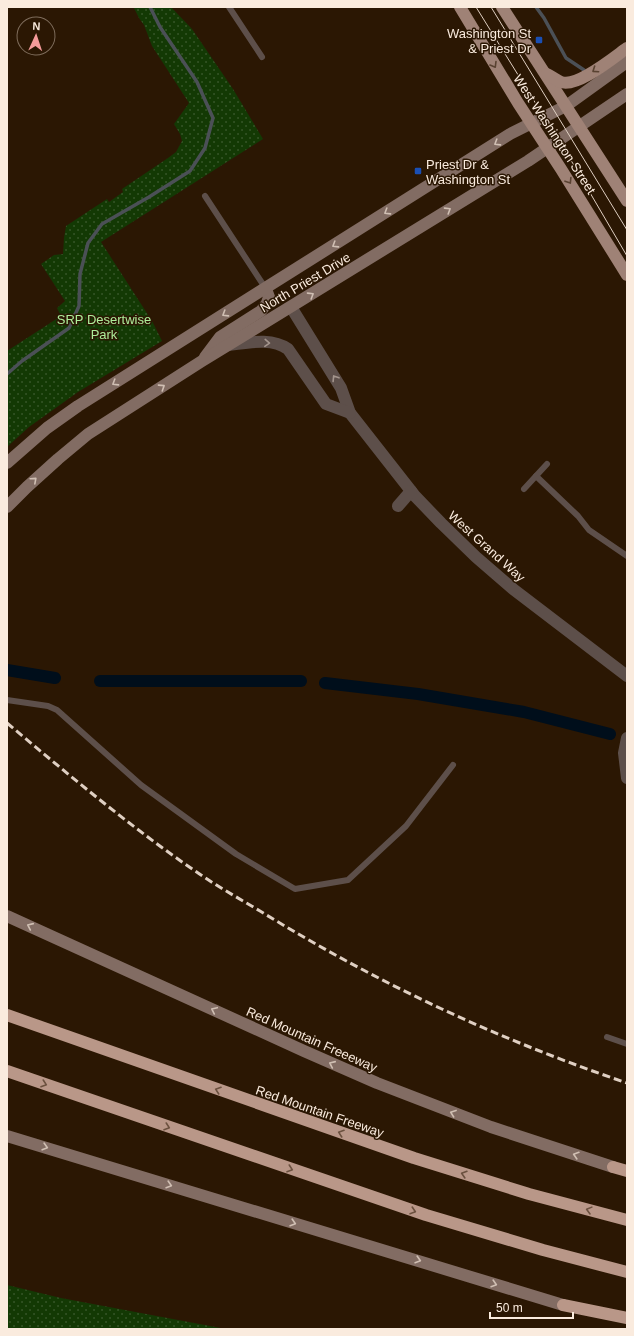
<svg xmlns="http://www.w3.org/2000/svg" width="634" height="1336" font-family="Arial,sans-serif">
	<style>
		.park { fill: url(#park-dots) }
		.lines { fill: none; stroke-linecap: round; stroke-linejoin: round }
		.stream { stroke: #4b5056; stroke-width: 3.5 }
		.canal { stroke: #000e1b; stroke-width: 12 }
		.service { stroke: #5d4f4a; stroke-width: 6 }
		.minor { stroke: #5d4f4a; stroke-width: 12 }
		.secondary { stroke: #826c63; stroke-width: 12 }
		.primary { stroke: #9f8276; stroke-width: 12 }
		.motorway { stroke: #b99788; stroke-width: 12 }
		.tram { stroke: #dfcfc2; stroke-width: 1 }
		.rail { stroke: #dfcfc2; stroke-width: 3; stroke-dasharray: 8 4; stroke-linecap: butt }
		.oneway { stroke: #594231 }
		.oneway2 { stroke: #d0bfb3 }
		.oneway3 { stroke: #a4958d }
		.oneway4 { stroke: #6b513f }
		.transit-dot { fill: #1a4fb4; stroke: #2b1703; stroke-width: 1.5 }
		.labels { text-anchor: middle; stroke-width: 3; stroke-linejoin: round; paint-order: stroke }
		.poi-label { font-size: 13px; fill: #faebde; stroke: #2b1703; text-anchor: end }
		.street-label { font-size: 13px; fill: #faebde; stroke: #2b1703 }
		.park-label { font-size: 13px; fill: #aded9a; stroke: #2b1703 }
	</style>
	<defs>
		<pattern id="park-dots" width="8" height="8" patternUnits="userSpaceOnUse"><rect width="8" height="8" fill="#133904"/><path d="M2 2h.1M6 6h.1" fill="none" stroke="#365628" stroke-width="1.8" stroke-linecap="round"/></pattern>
	</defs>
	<rect width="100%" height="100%" fill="#2b1703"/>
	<g class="park">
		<polygon points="130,7 171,7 192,29 233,89 263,139 101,242 152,321 162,341 78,392 29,427 7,447 7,351 61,316 57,308 65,301 41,264 54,255 63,254 64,238 66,226 107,199 109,202 123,192 122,189 168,158 176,152 182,141 180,134 174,124 189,103 152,46 144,25 139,18 134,8"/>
		<polygon points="7,1285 61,1298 226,1329 7,1329"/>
	</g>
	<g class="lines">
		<g class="stream">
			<polyline points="536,7 544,18 566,58 584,70"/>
			<polyline points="7,374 22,361 69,328 79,306 80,274 88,243 102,224 149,197 190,171 205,148 213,118 197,82 160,27 150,7"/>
		</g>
		<g class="canal">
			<polyline points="7,670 55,678"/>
			<polyline points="100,681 301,681"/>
			<polyline points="325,683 418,694 524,712 610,734"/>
		</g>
		<g class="service">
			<polyline points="229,7 262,57"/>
			<polyline points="205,196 266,289"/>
			<polyline points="536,476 578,516 589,530 627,556"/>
			<polyline points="524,489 547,464"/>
			<polyline points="7,700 48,706 57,710 141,785 236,854 295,889 348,880 406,826 453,765"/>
			<polyline points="607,1037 627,1044"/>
		</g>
		<g class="minor">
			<polyline points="291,307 341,388 350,413 415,496 441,523 476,557 513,589 627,676"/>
			<path d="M228 345C247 343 271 337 288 349L326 404 350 413"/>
			<polyline points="398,506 411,491"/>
			<polyline points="627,738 624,753 627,778"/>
		</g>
		<g class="secondary">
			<polyline points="205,357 220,337 261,311 267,303 269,297 266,289"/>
			<polyline points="7,463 47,428 78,406 510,134 566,106 627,62"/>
			<polyline points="7,507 27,487 58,459 88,434 202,361 528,161 627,94"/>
			<polyline points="7,916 304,1051 377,1083 491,1127 613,1167"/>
			<polyline points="7,1136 563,1305"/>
		</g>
		<g class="primary">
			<polyline points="460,7 518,103 561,169 627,275"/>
			<polyline points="502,7 627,201"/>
			<path d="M547 74C551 76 556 80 561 82 577 88 613 58 627 48"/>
		</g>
		<g class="motorway">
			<polyline points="7,1015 414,1158 529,1194 627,1220"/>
			<polyline points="7,1071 426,1215 543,1250 627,1272"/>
			<polyline points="613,1167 627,1171"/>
			<polyline points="563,1305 627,1318"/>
		</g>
		<g class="tram">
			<polyline points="476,7 572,162 627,256"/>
			<polyline points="491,7 627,230"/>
		</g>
		<path class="rail" d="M7 723C70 776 133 829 201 875 220 888 240 899 260 911 377 983 497 1039 627 1083"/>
	</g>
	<defs><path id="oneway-chevron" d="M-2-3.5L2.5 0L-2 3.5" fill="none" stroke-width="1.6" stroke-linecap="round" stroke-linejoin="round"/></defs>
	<g class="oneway">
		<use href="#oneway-chevron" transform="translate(494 65) rotate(59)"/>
		<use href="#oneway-chevron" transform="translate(595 70) rotate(146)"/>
		<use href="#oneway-chevron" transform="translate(569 181) rotate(58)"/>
	</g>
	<g class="oneway2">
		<use href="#oneway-chevron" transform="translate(497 143) rotate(148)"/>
		<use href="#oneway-chevron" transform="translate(448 210) rotate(-32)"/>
		<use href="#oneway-chevron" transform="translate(387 212) rotate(148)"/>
		<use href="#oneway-chevron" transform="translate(335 245) rotate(148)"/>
		<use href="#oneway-chevron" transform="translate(311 295) rotate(-32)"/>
		<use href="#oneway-chevron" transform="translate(225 314) rotate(148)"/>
		<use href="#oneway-chevron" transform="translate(115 383) rotate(148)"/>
		<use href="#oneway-chevron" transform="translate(162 387) rotate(-33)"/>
		<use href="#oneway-chevron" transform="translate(34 480) rotate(-42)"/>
		<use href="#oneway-chevron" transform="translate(30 926) rotate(-156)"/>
		<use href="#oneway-chevron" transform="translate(214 1010) rotate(-155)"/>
		<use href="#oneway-chevron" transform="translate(332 1064) rotate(-156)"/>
		<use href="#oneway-chevron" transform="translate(453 1113) rotate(-160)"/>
		<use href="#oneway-chevron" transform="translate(45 1147) rotate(16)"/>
		<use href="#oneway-chevron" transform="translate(576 1155) rotate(-163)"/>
		<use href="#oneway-chevron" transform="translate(169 1185) rotate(17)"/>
		<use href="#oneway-chevron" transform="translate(293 1223) rotate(17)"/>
		<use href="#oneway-chevron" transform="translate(418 1260) rotate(17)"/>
		<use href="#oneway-chevron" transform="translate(494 1284) rotate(17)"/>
	</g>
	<g class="oneway3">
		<use href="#oneway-chevron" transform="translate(267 343) rotate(3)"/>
		<use href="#oneway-chevron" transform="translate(335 378) rotate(-122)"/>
	</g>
	<g class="oneway4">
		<use href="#oneway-chevron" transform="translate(44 1084) rotate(19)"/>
		<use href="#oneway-chevron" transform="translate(218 1090) rotate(-161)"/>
		<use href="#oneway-chevron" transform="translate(167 1127) rotate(19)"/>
		<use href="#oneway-chevron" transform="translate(341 1133) rotate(-161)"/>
		<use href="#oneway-chevron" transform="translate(290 1169) rotate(19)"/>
		<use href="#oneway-chevron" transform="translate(464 1174) rotate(-163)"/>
		<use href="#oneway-chevron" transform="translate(589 1210) rotate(-165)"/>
		<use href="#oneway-chevron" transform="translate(413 1211) rotate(18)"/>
	</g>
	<g class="transit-dot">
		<rect x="535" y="36" width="8" height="8" rx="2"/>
		<rect x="414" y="167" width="8" height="8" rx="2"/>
	</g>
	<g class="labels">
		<g class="poi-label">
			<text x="531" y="38">Washington St<tspan x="531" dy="15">&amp; Priest Dr</tspan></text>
			<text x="426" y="169" text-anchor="start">Priest Dr &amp;<tspan x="426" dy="15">Washington St</tspan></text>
		</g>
		<g class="street-label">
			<text transform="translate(555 134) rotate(57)" y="5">West Washington Street</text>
			<text transform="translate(305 282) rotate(-31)" y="5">North Priest Drive</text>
			<text transform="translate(487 546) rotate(42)" y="5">West Grand Way</text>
			<text transform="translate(312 1039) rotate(24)" y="5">Red Mountain Freeeway</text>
			<text transform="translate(320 1111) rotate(19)" y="5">Red Mountain Freeway</text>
		</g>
		<g class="park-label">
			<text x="104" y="324">SRP Desertwise<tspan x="104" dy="15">Park</tspan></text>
		</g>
	</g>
	<rect width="634" height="1336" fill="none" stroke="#faebde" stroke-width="16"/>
	<g transform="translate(36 36) rotate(3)"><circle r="19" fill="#2b1703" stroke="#7e6c5b"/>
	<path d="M0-3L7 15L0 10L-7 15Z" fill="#f59b9a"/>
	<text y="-6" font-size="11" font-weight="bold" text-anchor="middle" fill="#faebde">N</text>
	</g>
	<path d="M490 1312v6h83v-6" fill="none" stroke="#faebde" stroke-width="2"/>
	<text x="496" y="1312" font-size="12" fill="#faebde" stroke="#2b1703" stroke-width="3" paint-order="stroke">50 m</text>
</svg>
